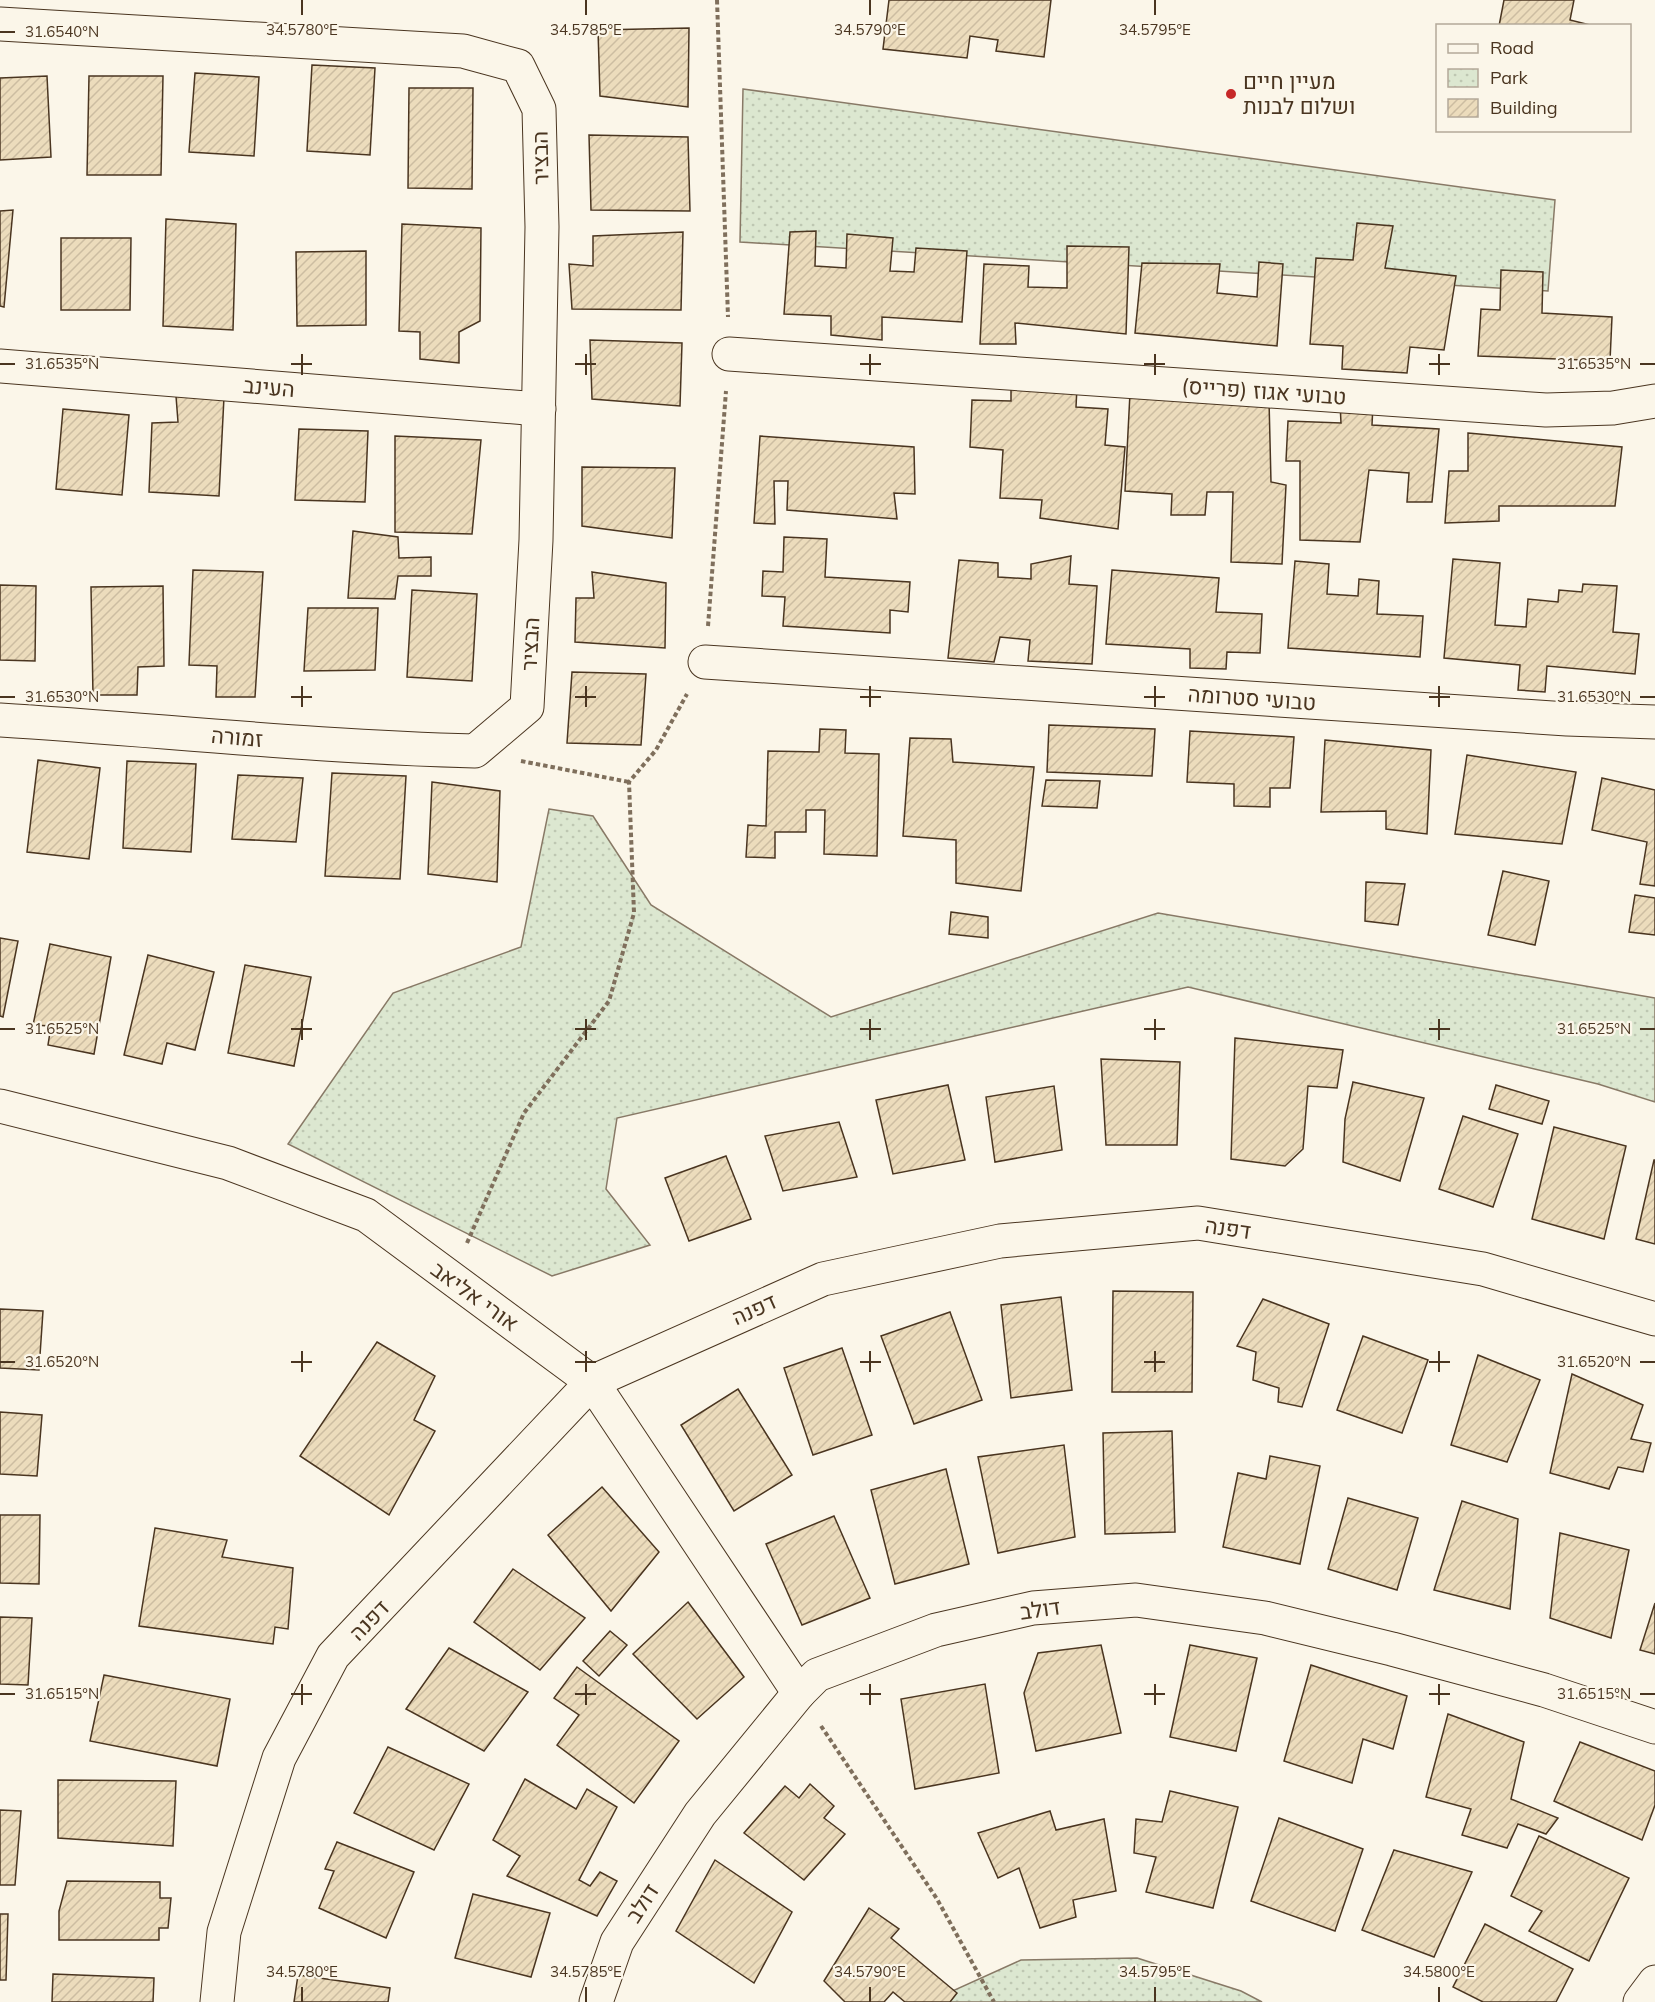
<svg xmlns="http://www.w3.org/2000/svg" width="1655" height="2002" font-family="Mulish,Heebo,sans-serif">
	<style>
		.park { fill: url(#park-dots); stroke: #887966; stroke-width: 1.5 }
		.building { fill: url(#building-hatch); stroke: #4a3520; stroke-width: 1.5 }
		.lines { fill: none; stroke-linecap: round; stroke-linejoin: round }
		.street-casing { stroke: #4a3520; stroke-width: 35 }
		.path { stroke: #7f6f5c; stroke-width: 4; stroke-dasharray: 4.5 3; stroke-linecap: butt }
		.street { stroke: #fbf6e9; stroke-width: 33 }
		.ticks { fill: none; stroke: #4a3520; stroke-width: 2 }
		.poi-dot { fill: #c62828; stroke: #fbf6e9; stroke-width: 2 }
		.labels { text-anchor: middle; stroke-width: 4.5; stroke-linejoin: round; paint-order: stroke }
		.poi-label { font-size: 22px; fill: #4a3520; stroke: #fbf6e9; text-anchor: start }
		.street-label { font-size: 22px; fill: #4a3520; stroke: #fbf6e9 }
		.ticks-label { font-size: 15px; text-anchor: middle; fill: #4a3520; stroke: #fbf6e9; stroke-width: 4.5; stroke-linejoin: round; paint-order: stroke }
	</style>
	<defs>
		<pattern id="park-dots" width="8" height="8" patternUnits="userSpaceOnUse" patternTransform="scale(1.5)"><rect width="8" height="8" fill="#dce7d0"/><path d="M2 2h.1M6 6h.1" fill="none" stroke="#bec7b2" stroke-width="1.8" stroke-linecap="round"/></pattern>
		<pattern id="building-hatch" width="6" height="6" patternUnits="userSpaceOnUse" patternTransform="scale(1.5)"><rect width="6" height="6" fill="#ecdcbc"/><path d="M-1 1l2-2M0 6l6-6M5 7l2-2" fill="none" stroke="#ccbda1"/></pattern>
	</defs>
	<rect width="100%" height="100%" fill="#fbf6e9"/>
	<g class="park">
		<polygon points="743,89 1555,200 1548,291 740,242"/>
		<polygon points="549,809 593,816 651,905 831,1017 1158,913 1655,998 1655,1102 1598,1084 1188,987 617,1118 606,1189 650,1245 552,1276 288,1144 393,993 521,947"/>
		<polygon points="1137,1958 1241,1991 1262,2002 935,2002 939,1997 1021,1960"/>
	</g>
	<g class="building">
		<polygon points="889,0 1051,0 1044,57 996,51 998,40 970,36 967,58 883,49"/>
		<polygon points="1504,0 1574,0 1570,20 1594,26 1499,26"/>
		<polygon points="689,28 688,107 600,96 598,30"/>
		<polygon points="312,65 375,68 370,155 307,151"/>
		<polygon points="195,73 259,77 254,156 189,152"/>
		<polygon points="47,76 51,157 0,160 0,78"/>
		<polygon points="89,76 163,76 161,175 87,175"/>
		<polygon points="409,88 473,88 472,189 408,188"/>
		<polygon points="589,135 688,137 690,211 591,210"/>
		<polygon points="13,210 4,307 0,306 0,211"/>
		<polygon points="166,219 236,224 233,330 163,326"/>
		<polygon points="1357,223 1393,226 1385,268 1456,276 1444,350 1410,347 1407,373 1342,369 1343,346 1310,344 1316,258 1353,260"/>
		<polygon points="402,224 481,228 480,321 459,332 459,363 420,359 420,332 399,331"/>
		<polygon points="816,231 815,266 846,268 847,234 893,238 890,271 914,272 916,248 967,251 962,322 882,317 882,340 831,335 831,316 784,314 790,232"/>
		<polygon points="683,232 681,310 572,309 569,264 593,266 593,236"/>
		<polygon points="61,238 131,238 130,310 61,310"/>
		<polygon points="1067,246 1129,247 1126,334 1015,323 1016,344 980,344 984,264 1029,266 1028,287 1067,288"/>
		<polygon points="366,251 366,325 297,326 296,252"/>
		<polygon points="1259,262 1283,264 1277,346 1135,333 1142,263 1220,264 1217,293 1257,297"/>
		<polygon points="1501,270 1543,272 1542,313 1612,317 1610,361 1478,356 1481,309 1500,310"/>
		<polygon points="590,340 682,343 680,406 592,399"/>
		<polygon points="1011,383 1077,387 1076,407 1108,409 1105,445 1125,447 1118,529 1040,518 1042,500 1000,498 1003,450 970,447 972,400 1011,401"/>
		<polygon points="1130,393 1269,400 1271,482 1286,485 1282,564 1231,562 1233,492 1207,492 1205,515 1171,515 1172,494 1125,491"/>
		<polygon points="176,396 224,397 219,496 149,492 152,423 178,422"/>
		<polygon points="1340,403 1373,405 1372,425 1439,429 1432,502 1407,502 1409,473 1369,470 1360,542 1300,540 1300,461 1286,461 1288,421 1341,423"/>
		<polygon points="63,409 129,415 122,495 56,489"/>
		<polygon points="299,429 368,431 365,502 295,500"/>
		<polygon points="1468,433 1622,447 1615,506 1499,506 1499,521 1445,523 1449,471 1468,471"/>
		<polygon points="395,436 481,440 472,534 395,532"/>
		<polygon points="760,436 914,447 915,494 894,493 897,519 787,510 788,481 774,481 775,524 754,523"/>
		<polygon points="582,467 675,468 672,538 582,526"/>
		<polygon points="353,531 398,537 399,558 431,557 431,576 398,576 395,599 348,598"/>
		<polygon points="784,537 827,539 825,577 910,582 908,612 890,610 890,633 783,626 785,597 762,596 763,571 783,572"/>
		<polygon points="1071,556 1069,584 1097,586 1092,664 1028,661 1030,640 1000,637 994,662 948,658 959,560 998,563 998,577 1031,579 1031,564"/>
		<polygon points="1453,559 1500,563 1495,625 1526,627 1528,599 1558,602 1559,590 1582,592 1583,584 1617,586 1613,632 1639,634 1635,674 1547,666 1545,692 1518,690 1520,665 1444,658"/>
		<polygon points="1295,561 1329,564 1327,594 1358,596 1359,579 1379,581 1377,614 1423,616 1420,657 1288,648"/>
		<polygon points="193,570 263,572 255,697 216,697 217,666 189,665"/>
		<polygon points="1112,570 1219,578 1216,612 1262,614 1260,653 1227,652 1226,669 1190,668 1190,649 1106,644"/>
		<polygon points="592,572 666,583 665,648 575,642 576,598 594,598"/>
		<polygon points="0,585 36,586 35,661 0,660"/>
		<polygon points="163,586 164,666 138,667 137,695 93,695 91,587"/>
		<polygon points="412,590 477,594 472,681 407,677"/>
		<polygon points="308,608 378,608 375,670 304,671"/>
		<polygon points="572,672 646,674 641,745 567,743"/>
		<polygon points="1049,725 1155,729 1152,776 1047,772"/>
		<polygon points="820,729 846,730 845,753 879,754 877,856 824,854 825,810 806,810 806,832 775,832 775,858 746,857 748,825 766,826 768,751 819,752"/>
		<polygon points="1190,731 1294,737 1290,788 1270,788 1270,807 1234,806 1234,784 1187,782"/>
		<polygon points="910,738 951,739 953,762 1034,767 1021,891 956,883 956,840 903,836"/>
		<polygon points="1325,740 1431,750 1427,834 1386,829 1386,811 1321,812"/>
		<polygon points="1467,755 1576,772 1562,844 1455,834"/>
		<polygon points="38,760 100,768 89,859 27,852"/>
		<polygon points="127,761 196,764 191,852 123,848"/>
		<polygon points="332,773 406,776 400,879 325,876"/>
		<polygon points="238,775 303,778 296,842 232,839"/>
		<polygon points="1602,778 1655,790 1655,886 1640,884 1647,842 1592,830"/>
		<polygon points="1046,780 1100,781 1097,808 1042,806"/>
		<polygon points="432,782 500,791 497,882 428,874"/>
		<polygon points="1503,871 1549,881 1535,945 1488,935"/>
		<polygon points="1366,882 1405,884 1398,925 1365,921"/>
		<polygon points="1635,895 1655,898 1655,935 1629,932"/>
		<polygon points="951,912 988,917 988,938 949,934"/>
		<polygon points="0,938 18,941 3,1017 0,1016"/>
		<polygon points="50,944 111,957 94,1054 48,1045 51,1026 33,1025"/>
		<polygon points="148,955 214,972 195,1050 167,1043 162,1064 124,1055"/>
		<polygon points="245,965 311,977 294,1066 228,1053"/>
		<polygon points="1235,1038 1343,1050 1337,1088 1308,1086 1303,1149 1285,1166 1231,1159"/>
		<polygon points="1101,1059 1180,1062 1177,1145 1106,1145"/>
		<polygon points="1353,1082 1424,1098 1400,1181 1343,1162 1345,1119"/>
		<polygon points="948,1085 965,1160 893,1174 876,1100"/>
		<polygon points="1496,1085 1549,1101 1542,1124 1489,1109"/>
		<polygon points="1054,1086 1062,1150 995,1162 986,1097"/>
		<polygon points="1463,1116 1518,1134 1493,1207 1439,1189"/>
		<polygon points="839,1122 857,1177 783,1191 765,1136"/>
		<polygon points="1554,1127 1626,1146 1604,1239 1532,1219"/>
		<polygon points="726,1156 751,1219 689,1241 665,1178"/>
		<polygon points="1654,1160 1655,1160 1655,1244 1636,1239"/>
		<polygon points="1113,1291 1193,1292 1192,1392 1112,1392"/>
		<polygon points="1061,1297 1072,1390 1011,1398 1001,1305"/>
		<polygon points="1263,1299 1329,1324 1302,1407 1278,1402 1279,1388 1253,1380 1256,1352 1237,1346"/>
		<polygon points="0,1309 43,1311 39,1370 0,1368"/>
		<polygon points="950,1312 982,1400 914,1424 881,1336"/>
		<polygon points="1363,1336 1428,1360 1402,1433 1337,1410"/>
		<polygon points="377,1342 435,1376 414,1420 435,1431 389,1515 300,1456"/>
		<polygon points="842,1348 872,1435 813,1455 784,1368"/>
		<polygon points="1478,1355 1540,1380 1507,1462 1451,1445"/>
		<polygon points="1572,1374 1643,1405 1631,1439 1651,1443 1643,1472 1618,1467 1609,1489 1550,1473"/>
		<polygon points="738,1389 792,1475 734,1511 681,1425"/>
		<polygon points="0,1412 42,1415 37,1476 0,1474"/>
		<polygon points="1172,1431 1175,1532 1105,1534 1103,1433"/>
		<polygon points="1064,1445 1075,1537 998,1553 978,1457"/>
		<polygon points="1270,1456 1320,1466 1300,1564 1223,1547 1238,1473 1266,1479"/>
		<polygon points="946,1469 969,1564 895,1584 871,1490"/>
		<polygon points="602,1487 659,1552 611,1611 548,1535"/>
		<polygon points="1348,1498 1418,1518 1397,1590 1328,1569"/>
		<polygon points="1462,1501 1518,1519 1510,1609 1434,1590"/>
		<polygon points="0,1515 40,1515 39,1584 0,1583"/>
		<polygon points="834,1516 870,1598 802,1625 766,1544"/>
		<polygon points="155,1528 227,1540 222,1557 293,1568 288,1629 275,1627 273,1644 139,1626"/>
		<polygon points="1560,1533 1629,1550 1611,1638 1550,1618"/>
		<polygon points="513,1569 585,1618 540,1670 474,1622"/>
		<polygon points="688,1602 744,1677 697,1719 633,1654"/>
		<polygon points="1655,1603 1655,1654 1640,1650"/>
		<polygon points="0,1617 32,1618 28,1685 0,1684"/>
		<polygon points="610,1631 627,1645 599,1676 583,1661"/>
		<polygon points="1101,1645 1121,1733 1036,1751 1024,1693 1038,1653"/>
		<polygon points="1190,1645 1257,1658 1236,1751 1170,1737"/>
		<polygon points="449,1648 528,1692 484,1751 406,1709"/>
		<polygon points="1311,1665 1407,1696 1393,1749 1363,1739 1352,1783 1284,1761"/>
		<polygon points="577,1667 679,1741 634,1803 557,1745 579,1715 554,1698"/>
		<polygon points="104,1675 230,1699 217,1766 90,1741"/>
		<polygon points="985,1684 999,1773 915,1789 901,1699"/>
		<polygon points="1448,1714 1524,1742 1511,1799 1558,1818 1546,1834 1518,1824 1507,1848 1462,1835 1471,1809 1426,1797"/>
		<polygon points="1580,1742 1655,1771 1655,1805 1642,1840 1554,1801"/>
		<polygon points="388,1747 469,1784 434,1850 354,1813"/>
		<polygon points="525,1779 576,1809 587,1789 617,1807 579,1880 590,1886 600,1872 617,1881 597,1916 507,1876 520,1856 493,1840"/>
		<polygon points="58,1780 176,1781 173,1846 58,1838"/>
		<polygon points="810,1784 834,1806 824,1818 845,1834 804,1880 744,1833 785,1786 799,1798"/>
		<polygon points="1170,1791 1238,1807 1213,1908 1146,1892 1156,1857 1134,1853 1136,1819 1162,1822"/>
		<polygon points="0,1810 21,1811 15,1885 0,1885"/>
		<polygon points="1050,1811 1056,1830 1104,1819 1116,1891 1073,1900 1076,1917 1040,1928 1019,1868 998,1878 978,1833"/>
		<polygon points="1279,1818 1363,1849 1335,1931 1251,1901"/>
		<polygon points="1539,1836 1629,1878 1589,1961 1529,1931 1542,1911 1511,1896"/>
		<polygon points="337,1842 414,1872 386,1938 319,1908 334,1871 325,1869"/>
		<polygon points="1394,1850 1472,1872 1434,1957 1362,1930"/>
		<polygon points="715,1860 792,1912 754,1983 676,1931"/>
		<polygon points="67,1881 160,1882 160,1898 171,1898 168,1928 159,1928 159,1940 59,1940 59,1911"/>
		<polygon points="473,1894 550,1913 531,1977 455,1958"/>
		<polygon points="869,1908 899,1929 891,1938 957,1993 950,2002 905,2002 893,1992 884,2002 845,2002 824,1981"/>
		<polygon points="0,1914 8,1914 6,1980 0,1980"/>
		<polygon points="1485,1924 1573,1969 1556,2002 1483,2002 1453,1987"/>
		<polygon points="53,1974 154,1978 153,2002 52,2002"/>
		<polygon points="298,1975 390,1988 388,2002 294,2002"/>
	</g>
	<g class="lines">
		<defs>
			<g id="street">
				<path d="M0 24 463 51 518 66 539 109 542 227 536 540 527 707 475 751C316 747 159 730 0 720"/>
				<polyline points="729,354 1546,410 1613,408 1655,401"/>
				<polyline points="0,366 539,409"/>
				<polyline points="705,662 1567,719 1655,722"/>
				<polyline points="0,1106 228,1163 366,1215 592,1382 799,1693"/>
				<polyline points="217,2002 224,1932 279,1758 333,1656 592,1382 823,1279 1000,1241 1198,1223 1483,1269 1655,1319"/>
				<polyline points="596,2002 617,1942 700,1814 799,1693 817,1675 936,1630 1033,1608 1136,1600 1265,1618 1392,1649 1544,1690 1655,1727"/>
				<polyline points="1640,2002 1655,1982"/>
			</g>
		</defs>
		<use href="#street" class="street-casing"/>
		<g class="path">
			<polyline points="717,0 728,317"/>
			<polyline points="708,626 726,391"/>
			<polyline points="521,761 629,782"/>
			<polyline points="467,1243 524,1113 609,1001 634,913 629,782 656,750 687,694"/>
			<polyline points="821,1726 937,1899 994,2002"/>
		</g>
		<use href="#street" class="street"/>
	</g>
	<path class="ticks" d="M302 0V15M586 0V15M870 0V15M1155 0V15M0 32H15M302 354V375M586 354V375M870 354V375M1155 354V375M1439 354V375M0 364H15M291 364H312M575 364H596M860 364H881M1144 364H1165M1429 364H1450M1640 364H1655M302 686V707M586 686V707M870 686V707M1155 686V707M1439 686V707M0 697H15M291 697H312M575 697H596M860 697H881M1144 697H1165M1429 697H1450M1640 697H1655M302 1019V1040M586 1019V1040M870 1019V1040M1155 1019V1040M1439 1019V1040M0 1029H15M291 1029H312M575 1029H596M860 1029H881M1144 1029H1165M1429 1029H1450M1640 1029H1655M302 1351V1372M586 1351V1372M870 1351V1372M1155 1351V1372M1439 1351V1372M0 1362H15M291 1362H312M575 1362H596M860 1362H881M1144 1362H1165M1429 1362H1450M1640 1362H1655M302 1684V1705M586 1684V1705M870 1684V1705M1155 1684V1705M1439 1684V1705M0 1694H15M291 1694H312M575 1694H596M860 1694H881M1144 1694H1165M1429 1694H1450M1640 1694H1655M302 1987V2002M586 1987V2002M870 1987V2002M1155 1987V2002M1439 1987V2002"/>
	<circle class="poi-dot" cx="1231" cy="94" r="6"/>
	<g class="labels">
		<g class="poi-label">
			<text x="1243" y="89">מעיין חיים<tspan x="1243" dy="25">ושלום לבנות</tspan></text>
		</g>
		<g class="street-label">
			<text transform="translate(540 158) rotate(-91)" y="8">הבציר</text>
			<text transform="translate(269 387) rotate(5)" y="8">העינב</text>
			<text transform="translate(1264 391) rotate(4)" y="8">טבועי אגוז (פרייס)</text>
			<text transform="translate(530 644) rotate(-87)" y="8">הבציר</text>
			<text transform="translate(1252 698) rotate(4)" y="8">טבועי סטרומה</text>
			<text transform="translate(237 737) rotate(5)" y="8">זמורה</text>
			<text transform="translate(1228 1228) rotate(8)" y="8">דפנה</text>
			<text transform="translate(475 1296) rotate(36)" y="8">אורי אליאב</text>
			<text transform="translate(754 1309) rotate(-24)" y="8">דפנה</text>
			<text transform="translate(1040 1609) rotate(-8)" y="8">דולב</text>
			<text transform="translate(369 1620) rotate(-46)" y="8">דפנה</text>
			<text transform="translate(642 1903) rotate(-57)" y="8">דולב</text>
		</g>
	</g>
	<g class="ticks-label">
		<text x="302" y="35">34.5780°E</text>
		<text x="586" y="35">34.5785°E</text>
		<text x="870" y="35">34.5790°E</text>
		<text x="1155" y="35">34.5795°E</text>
		<text x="62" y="37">31.6540°N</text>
		<text x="62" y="369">31.6535°N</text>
		<text x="1594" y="369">31.6535°N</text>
		<text x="62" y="702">31.6530°N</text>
		<text x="1594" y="702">31.6530°N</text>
		<text x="62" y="1034">31.6525°N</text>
		<text x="1594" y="1034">31.6525°N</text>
		<text x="62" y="1367">31.6520°N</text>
		<text x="1594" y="1367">31.6520°N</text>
		<text x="62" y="1699">31.6515°N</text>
		<text x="1594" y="1699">31.6515°N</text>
		<text x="302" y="1977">34.5780°E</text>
		<text x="586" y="1977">34.5785°E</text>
		<text x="870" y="1977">34.5790°E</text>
		<text x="1155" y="1977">34.5795°E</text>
		<text x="1439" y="1977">34.5800°E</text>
	</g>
	<rect x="1436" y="24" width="195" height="108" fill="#fbf6e9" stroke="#b4a999" stroke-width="1.5"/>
	<rect x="1448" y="44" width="30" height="9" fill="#fbf6e9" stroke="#b4a999" stroke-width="1.5"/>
	<text x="1490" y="54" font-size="18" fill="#4a3520">Road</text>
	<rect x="1448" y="69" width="30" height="18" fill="url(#park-dots)" stroke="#b4a999" stroke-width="1.5"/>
	<text x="1490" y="84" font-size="18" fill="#4a3520">Park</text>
	<rect x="1448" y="99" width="30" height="18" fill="url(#building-hatch)" stroke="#b4a999" stroke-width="1.5"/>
	<text x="1490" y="114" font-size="18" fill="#4a3520">Building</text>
</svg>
